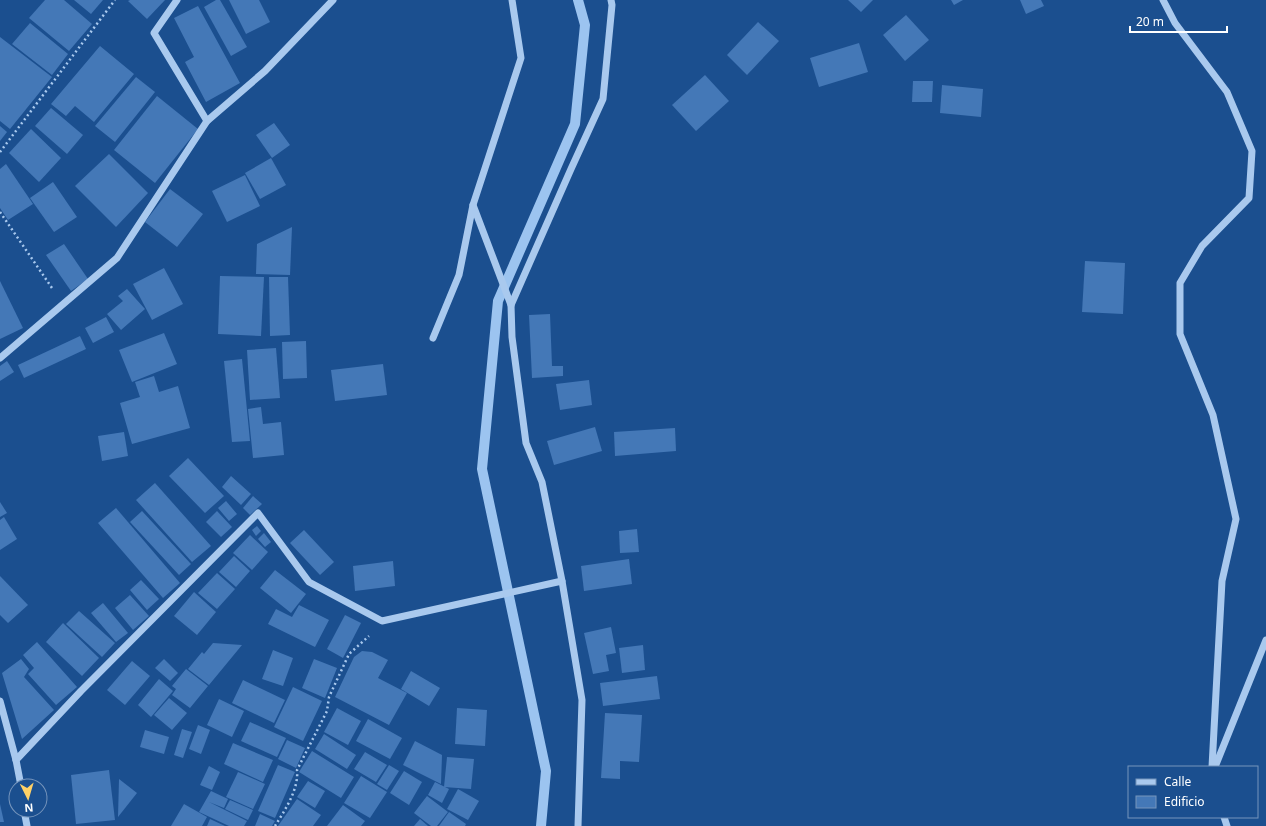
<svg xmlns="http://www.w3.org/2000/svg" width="1266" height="826" font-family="'Noto Sans',sans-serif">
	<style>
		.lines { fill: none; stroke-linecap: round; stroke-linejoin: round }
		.stream { stroke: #9cc4f0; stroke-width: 10 }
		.building { fill: #4478b7 }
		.path { stroke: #a9c9ee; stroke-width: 2.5; stroke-dasharray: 2 3; stroke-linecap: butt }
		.minor { stroke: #a9c9ee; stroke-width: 7 }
	</style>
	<rect width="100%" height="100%" fill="#1b4f8f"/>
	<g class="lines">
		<polyline class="stream" points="541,826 546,771 482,469 498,301 575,124 585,25 578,0"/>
	</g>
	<g class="building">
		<polygon points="45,0 64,0 92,24 69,51 29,18"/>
		<polygon points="74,0 103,0 91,14"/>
		<polygon points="130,0 165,0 147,19 128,1"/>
		<polygon points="216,0 220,0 247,47 231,56 204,7"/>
		<polygon points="229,0 259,0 270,22 246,34"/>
		<polygon points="848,0 873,0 861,12"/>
		<polygon points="951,0 963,0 954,5"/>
		<polygon points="1020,0 1041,0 1044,6 1026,14"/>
		<polygon points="198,6 240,83 206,102 185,62 194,57 174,18"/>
		<polygon points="906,15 929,40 905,61 883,35"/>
		<polygon points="758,22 779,41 747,75 727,55"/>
		<polygon points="30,23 68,54 52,75 12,44"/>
		<polygon points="0,37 52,77 10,129 0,121"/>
		<polygon points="859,43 868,72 819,87 810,58"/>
		<polygon points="100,46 134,74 94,122 75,106 66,116 51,104"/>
		<polygon points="705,75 729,101 696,131 672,105"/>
		<polygon points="136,77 155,92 115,142 95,126"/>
		<polygon points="913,81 933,81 932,102 912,102"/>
		<polygon points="942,85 983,89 981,117 940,113"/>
		<polygon points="157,96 198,129 155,183 114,150"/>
		<polygon points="51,108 83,135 67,154 35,126"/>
		<polygon points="274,123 290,145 272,158 256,135"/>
		<polygon points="0,126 7,132 0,141"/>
		<polygon points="31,129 61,158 39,182 9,153"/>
		<polygon points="109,154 148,193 116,227 75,186"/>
		<polygon points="271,158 286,185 260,199 245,173"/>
		<polygon points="6,164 33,204 8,220 0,208 0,169"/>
		<polygon points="245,175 260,206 227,222 212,191"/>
		<polygon points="53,182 77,217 54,232 30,198"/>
		<polygon points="170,189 203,214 177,247 145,222"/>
		<polygon points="292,227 290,275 256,274 257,244"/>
		<polygon points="64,244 88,279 71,291 46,255"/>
		<polygon points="1085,261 1125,263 1123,314 1082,312"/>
		<polygon points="164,268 183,304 152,320 133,284"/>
		<polygon points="220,276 264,277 261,336 218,334"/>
		<polygon points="269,277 288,277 290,335 270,336"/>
		<polygon points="0,281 23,328 0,339"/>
		<polygon points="127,289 145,309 121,330 107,314 123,301 118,296"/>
		<polygon points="550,314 552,366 563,366 563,376 532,378 529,315"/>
		<polygon points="106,317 114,332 93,343 85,328"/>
		<polygon points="164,333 177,364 132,382 119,350"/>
		<polygon points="80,336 86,349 24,378 18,365"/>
		<polygon points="306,341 307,378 283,379 282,342"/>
		<polygon points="276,348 280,398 250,400 247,350"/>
		<polygon points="242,359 250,441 232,442 224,361"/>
		<polygon points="7,361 14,372 0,381 0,366"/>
		<polygon points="383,364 387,395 335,401 331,370"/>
		<polygon points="154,376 159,392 178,386 190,428 132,444 120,403 140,397 135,382"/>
		<polygon points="589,380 592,405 560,410 556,384"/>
		<polygon points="261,407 263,424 281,422 284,455 253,458 248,409"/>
		<polygon points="595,427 602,451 554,465 547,441"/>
		<polygon points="675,428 676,451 615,456 614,432"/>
		<polygon points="124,432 128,456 102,461 98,436"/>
		<polygon points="188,458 224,496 205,513 169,476"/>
		<polygon points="231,476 251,494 241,505 222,487"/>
		<polygon points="155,483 211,546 192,562 136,500"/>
		<polygon points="253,496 262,504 250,515 243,508"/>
		<polygon points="226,501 237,514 229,521 218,508"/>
		<polygon points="0,502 7,513 0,517"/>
		<polygon points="116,508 180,583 163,598 98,523"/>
		<polygon points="142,511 191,564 179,575 130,522"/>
		<polygon points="217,511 232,527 221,537 206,522"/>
		<polygon points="4,517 17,539 0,550 0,520"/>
		<polygon points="257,526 261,531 256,536 252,530"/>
		<polygon points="637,529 639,552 620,553 619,531"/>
		<polygon points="304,530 334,562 320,575 290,543"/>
		<polygon points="264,533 271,542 265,547 258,539"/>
		<polygon points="250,535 268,552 252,570 233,553"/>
		<polygon points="234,556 250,571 236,587 219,572"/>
		<polygon points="629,559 632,584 584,591 581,566"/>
		<polygon points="393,561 395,586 355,591 353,566"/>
		<polygon points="275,570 306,594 291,613 260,588"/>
		<polygon points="217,573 235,589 217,609 198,593"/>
		<polygon points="0,576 28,605 8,623 0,615"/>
		<polygon points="141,580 159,599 147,610 130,590"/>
		<polygon points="194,592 216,612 197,635 174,616"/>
		<polygon points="130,595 149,616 133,630 115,608"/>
		<polygon points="103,603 128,633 116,642 91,613"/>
		<polygon points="299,605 329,620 315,647 268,624 276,609 292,617"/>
		<polygon points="79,611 115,643 102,657 66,624"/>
		<polygon points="345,615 361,623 343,658 327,649"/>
		<polygon points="63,623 99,658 82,676 46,642"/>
		<polygon points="611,627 616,653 606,655 609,671 593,674 584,633"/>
		<polygon points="37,642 77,687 56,705 28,674 34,668 23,655"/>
		<polygon points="213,643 242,645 209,685 188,669 202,652 204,654"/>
		<polygon points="643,645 645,670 622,673 619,648"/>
		<polygon points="273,650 293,658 283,686 262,679"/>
		<polygon points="362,651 372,652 388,660 378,678 407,693 389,725 335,697 354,657"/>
		<polygon points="21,659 29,669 24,677 54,710 22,739 2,673"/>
		<polygon points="164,659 178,673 170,681 155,668"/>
		<polygon points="314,659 337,668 325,698 302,688"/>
		<polygon points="132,661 150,676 125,705 107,690"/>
		<polygon points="186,669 208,686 190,708 172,695 176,689 172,686"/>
		<polygon points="411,671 440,688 429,706 401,689"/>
		<polygon points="657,676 660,699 603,706 600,683"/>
		<polygon points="159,679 173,691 151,717 138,705"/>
		<polygon points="243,680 285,700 274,723 232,703"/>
		<polygon points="293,687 322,701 303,741 274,727"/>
		<polygon points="169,698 187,713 172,730 154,715"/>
		<polygon points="219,699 244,711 232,737 207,725"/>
		<polygon points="337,708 361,721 348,745 324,732"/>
		<polygon points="457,708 487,710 485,746 455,744"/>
		<polygon points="605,713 642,715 639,762 620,761 620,779 601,778"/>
		<polygon points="368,719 402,738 390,759 356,741"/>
		<polygon points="250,722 286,738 277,757 241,741"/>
		<polygon points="198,725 210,730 201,754 189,749"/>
		<polygon points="182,729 192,732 183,758 174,755"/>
		<polygon points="145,730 169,737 164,754 140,747"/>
		<polygon points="324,734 356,755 347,769 315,749"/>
		<polygon points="287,740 305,748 296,768 278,759"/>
		<polygon points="415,741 442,755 441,784 403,765"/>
		<polygon points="233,743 273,760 263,782 224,764"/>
		<polygon points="312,751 354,777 341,798 299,772"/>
		<polygon points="365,752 387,765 376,782 354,769"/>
		<polygon points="447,757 474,759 471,789 444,787"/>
		<polygon points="278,765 295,772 275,818 258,811"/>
		<polygon points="389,765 399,771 387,790 377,784"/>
		<polygon points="209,766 220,772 212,790 200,785"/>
		<polygon points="109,770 115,820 76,824 71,775"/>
		<polygon points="404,771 422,782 409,805 390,793"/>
		<polygon points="238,772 265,784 253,809 226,797"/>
		<polygon points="361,776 387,792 370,818 344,803"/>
		<polygon points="119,779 137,793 118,817"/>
		<polygon points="308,781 325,791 315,808 297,797"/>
		<polygon points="435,782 449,789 442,803 428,795"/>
		<polygon points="458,789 479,801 468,820 447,809"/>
		<polygon points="211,791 228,799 224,808 209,802 247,821 244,826 229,826 199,812"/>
		<polygon points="427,796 448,812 437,826 431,826 414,813"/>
		<polygon points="297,799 321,815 313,826 278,826"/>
		<polygon points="230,800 253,810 248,820 225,809"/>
		<polygon points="0,804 4,822 0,822"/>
		<polygon points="184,804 207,817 202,826 171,826"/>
		<polygon points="343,805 365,821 361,826 327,826"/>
		<polygon points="449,812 466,824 465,826 439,826"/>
		<polygon points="260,814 275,821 272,826 255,826"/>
		<polygon points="210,819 225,826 207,826"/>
		<polygon points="420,819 428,826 414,826"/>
	</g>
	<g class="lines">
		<g class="path">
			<polyline points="0,152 115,0"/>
			<polyline points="0,212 52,288"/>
			<path d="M275 826C285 810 299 789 297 770L327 711 329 697 349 654 369 636"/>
		</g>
		<g class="minor">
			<polyline points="177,0 154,33 207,121"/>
			<polyline points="1163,0 1175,23 1227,92 1252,151 1249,198 1202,246 1180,283 1180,334 1213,415 1236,519 1222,581 1212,767"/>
			<polyline points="473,205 511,305"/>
			<polyline points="433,338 459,275 473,205 521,58 512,0"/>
			<polyline points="0,358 117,258 207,121 265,71 333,0"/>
			<polyline points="0,701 16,760 21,786"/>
			<polyline points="16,760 81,691 258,513 309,582 382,621 562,581"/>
			<polyline points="1215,767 1266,640"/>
			<polyline points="24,810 27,826"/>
			<polyline points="1224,817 1227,826"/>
			<polyline points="578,826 582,700 562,581 542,482 526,443 512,337 511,305 571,169 603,99 612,5 611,0"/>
		</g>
	</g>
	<rect x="1128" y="766" width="130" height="52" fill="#1b4f8f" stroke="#7695bc"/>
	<rect x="1136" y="779" width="20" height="6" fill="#a9c9ee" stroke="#7695bc"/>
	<text x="1164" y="786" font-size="12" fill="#ffffff">Calle</text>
	<rect x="1136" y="796" width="20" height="12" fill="#4478b7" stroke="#7695bc"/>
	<text x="1164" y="806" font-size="12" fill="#ffffff">Edificio</text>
	<g transform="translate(28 798) rotate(175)"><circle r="19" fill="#1b4f8f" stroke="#7695bc"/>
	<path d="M0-3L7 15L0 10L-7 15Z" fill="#ffd166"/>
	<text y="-6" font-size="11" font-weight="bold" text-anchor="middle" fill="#ffffff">N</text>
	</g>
	<path d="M1130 26v6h97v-6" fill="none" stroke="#ffffff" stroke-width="2"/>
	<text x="1136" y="26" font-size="12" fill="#ffffff" stroke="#1b4f8f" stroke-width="3" paint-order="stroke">20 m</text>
</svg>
